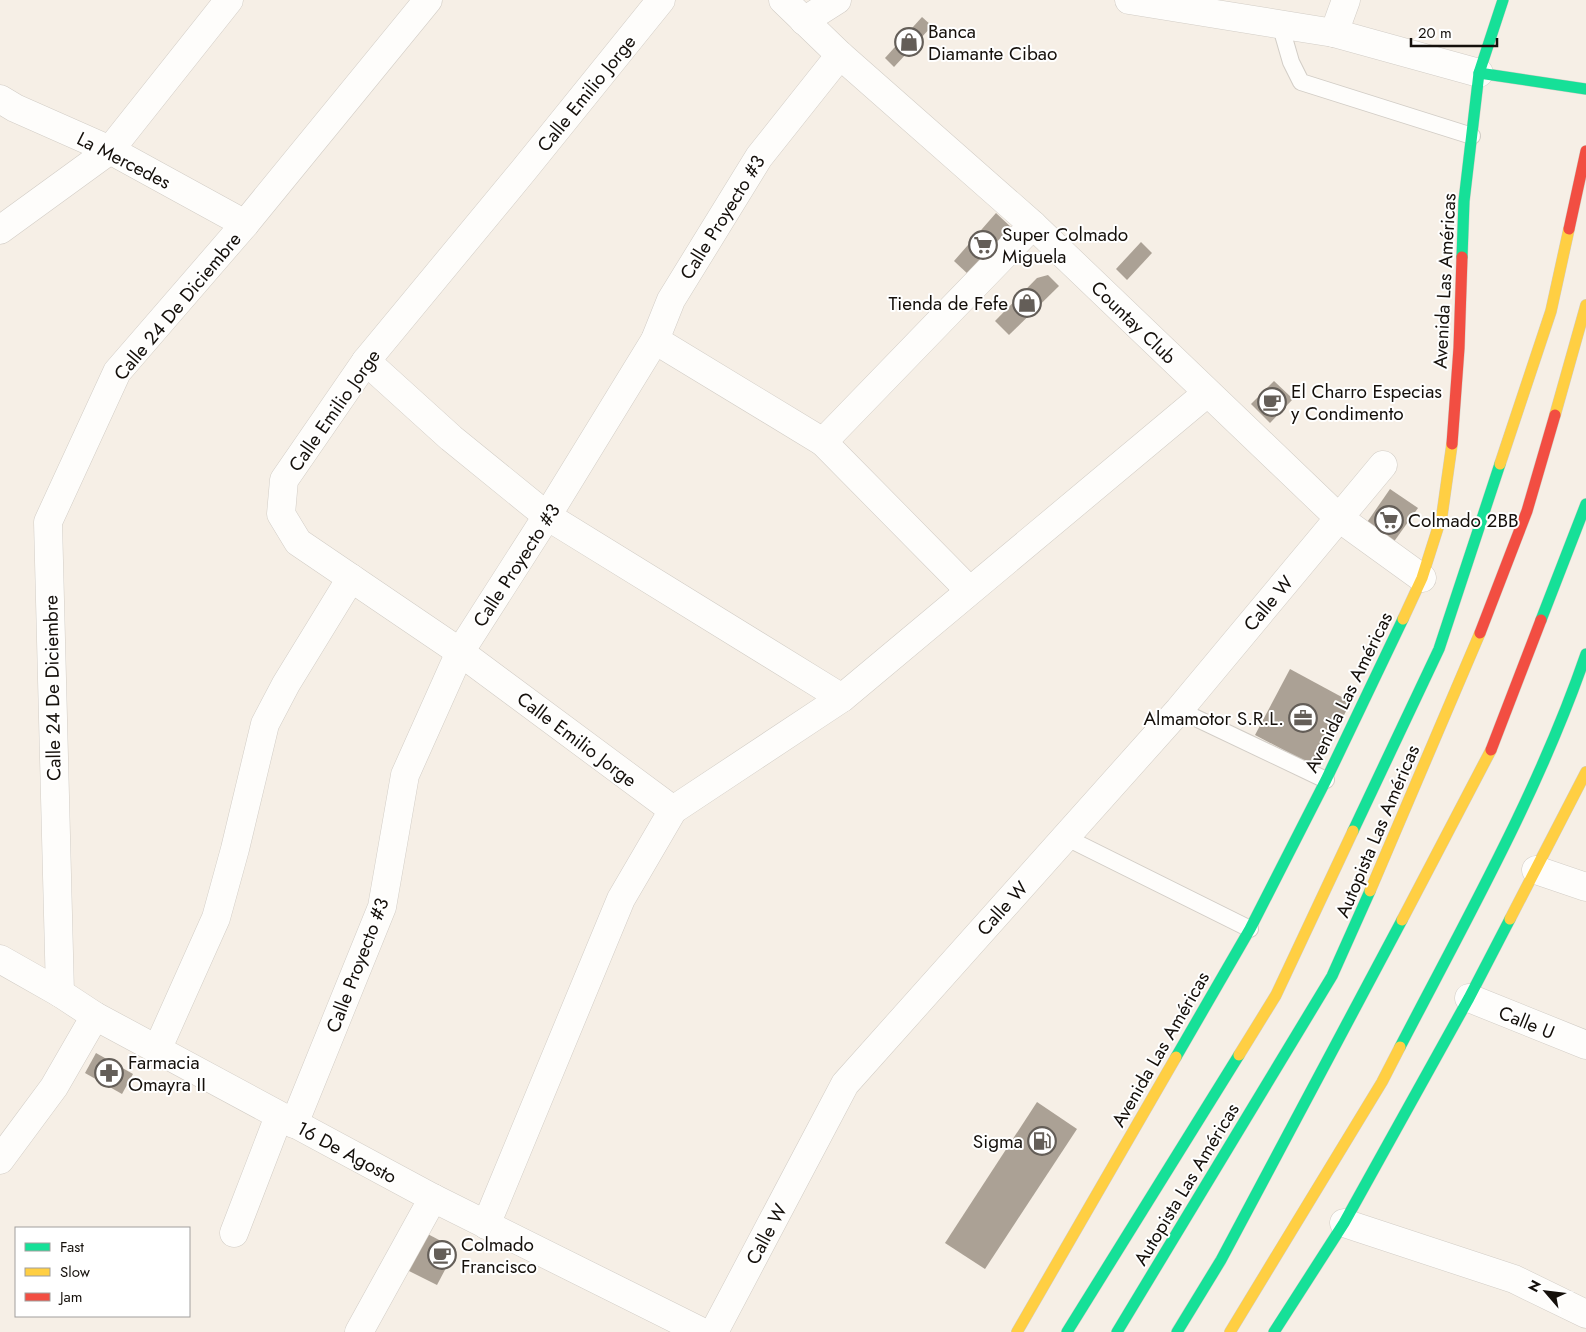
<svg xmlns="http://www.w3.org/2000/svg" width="1586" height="1332" font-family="Jost,sans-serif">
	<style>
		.building { fill: #aba195 }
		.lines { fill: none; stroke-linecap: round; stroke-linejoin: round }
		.lane-casing { stroke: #d2cdc6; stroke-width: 18 }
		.street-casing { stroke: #d2cdc6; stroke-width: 29 }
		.fast-casing { stroke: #d2cdc6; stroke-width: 12 }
		.slow-casing { stroke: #d2cdc6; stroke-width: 12 }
		.jam-casing { stroke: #d2cdc6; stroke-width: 12 }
		.lane { stroke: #fefdfb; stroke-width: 16 }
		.street { stroke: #fefdfb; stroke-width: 28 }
		.fast { stroke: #16e098; stroke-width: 11 }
		.slow { stroke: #ffcf43; stroke-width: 11 }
		.jam { stroke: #f24e42; stroke-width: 11 }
		.labels { text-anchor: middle; stroke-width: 4; stroke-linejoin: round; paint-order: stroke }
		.poi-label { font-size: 19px; fill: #15100b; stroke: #fff; text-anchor: start }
		.street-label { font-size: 19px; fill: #15100b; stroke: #fff }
	</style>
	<rect width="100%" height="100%" fill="#f6efe6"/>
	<g class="building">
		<polygon points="922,17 932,26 894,67 885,58"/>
		<polygon points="996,213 1013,229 970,276 954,261"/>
		<polygon points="1141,242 1152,253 1127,280 1116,269"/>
		<polygon points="1048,275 1059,286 1009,335 995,321 1037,278"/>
		<polygon points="1274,381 1293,399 1270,423 1251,404"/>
		<polygon points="1390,489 1418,508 1388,550 1361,531"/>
		<polygon points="1290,669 1351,702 1316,767 1255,735"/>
		<polygon points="96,1053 133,1074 122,1094 85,1073"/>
		<polygon points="1037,1102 1077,1129 985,1269 945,1243"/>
		<polygon points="424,1232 456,1249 437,1285 405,1269"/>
	</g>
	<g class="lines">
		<defs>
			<g id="lane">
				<polyline points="1280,24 1291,62 1301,82 1472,136"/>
				<polyline points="1179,710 1326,780"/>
				<polyline points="1065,837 1250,929"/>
			</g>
			<g id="street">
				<polyline points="661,0 523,171 366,361 284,480 281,514 298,542 460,652 673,810"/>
				<polyline points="783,0 840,55 1033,225 1339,518 1422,578"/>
				<polyline points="1129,0 1334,33 1479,73"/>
				<polyline points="804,21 837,0"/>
				<polyline points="1334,33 1346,0"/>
				<polyline points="0,99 15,108 110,150 245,224"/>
				<polyline points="0,230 110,150 229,0"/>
				<polyline points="655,340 823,442"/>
				<polyline points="366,361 451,438 547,516 842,698"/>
				<polyline points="969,590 823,442 1033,225"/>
				<polyline points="1536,870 1586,887"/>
				<polyline points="0,959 60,993 95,1016 433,1198 702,1332"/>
				<polyline points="60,993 48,522 117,372 245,224 428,0"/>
				<polyline points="1469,998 1586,1045"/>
				<polyline points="157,1050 216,918 235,849 265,724 286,684 351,578"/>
				<polyline points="294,1124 382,907 405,775 460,652 547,516 655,340 671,300 759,157 840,55"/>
				<polyline points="0,1160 54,1087 95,1016"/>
				<polyline points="1344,1223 1514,1279 1586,1314"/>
				<polyline points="486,1225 621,899 673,810 842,698 1207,393"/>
				<polyline points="234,1233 279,1116"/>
				<polyline points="359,1332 433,1198"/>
				<polyline points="714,1332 845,1084 1179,710 1383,465"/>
			</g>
			<g id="fast">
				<polyline points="1479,73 1586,89"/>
				<polyline points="1462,257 1464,201 1479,73 1503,0"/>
				<polyline points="1541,620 1586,504"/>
				<polyline points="1353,831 1439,649 1500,464"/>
				<path d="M1400 1047C1467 918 1539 791 1586 654"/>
				<polyline points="1176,1057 1250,929 1326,780 1403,619"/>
				<polyline points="1067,1332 1239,1055"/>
				<polyline points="1117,1332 1332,976 1370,891"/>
				<polyline points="1177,1332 1221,1260 1402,920"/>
				<polyline points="1274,1332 1344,1223 1469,998 1510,919"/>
			</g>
			<g id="slow">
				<polyline points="1555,415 1586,305"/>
				<polyline points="1500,464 1551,311 1569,229"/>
				<polyline points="1403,619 1422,578 1442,515 1452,444"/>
				<polyline points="1370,891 1480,633"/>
				<polyline points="1510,919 1586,772"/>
				<polyline points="1402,920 1491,750"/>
				<polyline points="1239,1055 1276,995 1353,831"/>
				<polyline points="1017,1332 1176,1057"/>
				<polyline points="1230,1332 1382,1082 1400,1047"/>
			</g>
			<g id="jam">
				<polyline points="1569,229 1586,151"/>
				<polyline points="1452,444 1459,348 1462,257"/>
				<polyline points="1480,633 1527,511 1555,415"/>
				<polyline points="1491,750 1541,620"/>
			</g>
		</defs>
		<use href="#lane" class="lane-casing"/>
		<use href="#street" class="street-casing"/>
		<use href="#fast" class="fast-casing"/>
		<use href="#slow" class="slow-casing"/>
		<use href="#jam" class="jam-casing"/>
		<use href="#lane" class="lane"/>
		<use href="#street" class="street"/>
		<use href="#fast" class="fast"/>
		<use href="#slow" class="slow"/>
		<use href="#jam" class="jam"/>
	</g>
	<defs>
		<symbol id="shop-ring" viewBox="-11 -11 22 22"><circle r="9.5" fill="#fff" stroke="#645e58" stroke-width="1.5"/><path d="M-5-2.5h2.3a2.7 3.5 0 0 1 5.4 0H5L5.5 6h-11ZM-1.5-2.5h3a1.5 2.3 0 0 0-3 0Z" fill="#645e58"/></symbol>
		<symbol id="supermarket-ring" viewBox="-11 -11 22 22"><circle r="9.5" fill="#fff" stroke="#645e58" stroke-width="1.5"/><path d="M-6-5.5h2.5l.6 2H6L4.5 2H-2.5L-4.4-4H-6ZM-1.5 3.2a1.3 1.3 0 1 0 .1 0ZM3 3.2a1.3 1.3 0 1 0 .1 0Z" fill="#645e58"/></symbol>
		<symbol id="cafe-ring" viewBox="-11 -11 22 22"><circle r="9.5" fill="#fff" stroke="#645e58" stroke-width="1.5"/><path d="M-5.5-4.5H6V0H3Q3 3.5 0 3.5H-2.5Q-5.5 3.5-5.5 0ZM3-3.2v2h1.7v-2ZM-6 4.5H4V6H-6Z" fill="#645e58"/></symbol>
		<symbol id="office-ring" viewBox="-11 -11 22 22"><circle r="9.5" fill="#fff" stroke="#645e58" stroke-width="1.5"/><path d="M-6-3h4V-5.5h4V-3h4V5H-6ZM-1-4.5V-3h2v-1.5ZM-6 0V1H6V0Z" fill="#645e58"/></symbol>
		<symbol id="pharmacy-ring" viewBox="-11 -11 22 22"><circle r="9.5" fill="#fff" stroke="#645e58" stroke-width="1.5"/><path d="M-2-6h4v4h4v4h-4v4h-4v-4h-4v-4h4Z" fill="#645e58"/></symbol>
		<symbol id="fuel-ring" viewBox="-11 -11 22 22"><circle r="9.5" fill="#fff" stroke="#645e58" stroke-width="1.5"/><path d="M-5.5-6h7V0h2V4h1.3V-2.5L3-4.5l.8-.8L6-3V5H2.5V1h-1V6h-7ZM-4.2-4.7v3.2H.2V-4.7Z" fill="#645e58"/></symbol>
	</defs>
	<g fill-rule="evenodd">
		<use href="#shop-ring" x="893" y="26" width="32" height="32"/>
		<use href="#supermarket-ring" x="967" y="229" width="32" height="32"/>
		<use href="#shop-ring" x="1011" y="287" width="32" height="32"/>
		<use href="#cafe-ring" x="1256" y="386" width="32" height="32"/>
		<use href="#supermarket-ring" x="1373" y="504" width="32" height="32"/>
		<use href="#office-ring" x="1287" y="702" width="32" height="32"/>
		<use href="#pharmacy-ring" x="93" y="1057" width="32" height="32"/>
		<use href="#fuel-ring" x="1026" y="1125" width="32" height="32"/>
		<use href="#cafe-ring" x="426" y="1239" width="32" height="32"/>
	</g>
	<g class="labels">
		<g class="poi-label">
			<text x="928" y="38">Banca<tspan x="928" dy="22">Diamante Cibao</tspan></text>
			<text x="1002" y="241">Super Colmado<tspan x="1002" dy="22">Miguela</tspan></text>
			<text x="1008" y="310" text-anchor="end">Tienda de Fefe</text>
			<text x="1291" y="398">El Charro Especias<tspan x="1291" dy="22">y Condimento</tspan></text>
			<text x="1408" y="527">Colmado 2BB</text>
			<text x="1284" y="725" text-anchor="end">Almamotor S.R.L.</text>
			<text x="128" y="1069">Farmacia<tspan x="128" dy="22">Omayra II</tspan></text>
			<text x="1023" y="1148" text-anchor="end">Sigma</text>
			<text x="461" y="1251">Colmado<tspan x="461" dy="22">Francisco</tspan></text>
		</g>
		<g class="street-label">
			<text transform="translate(586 93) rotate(-51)" y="7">Calle Emilio Jorge</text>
			<text transform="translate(124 160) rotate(27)" y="7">La Mercedes</text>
			<text transform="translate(722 217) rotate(-58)" y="7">Calle Proyecto #3</text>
			<text transform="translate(1444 281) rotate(-87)" y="7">Avenida Las Américas</text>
			<text transform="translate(177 306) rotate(-50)" y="7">Calle 24 De Diciembre</text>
			<text transform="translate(1134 322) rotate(44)" y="7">Countay Club</text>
			<text transform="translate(334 410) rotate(-55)" y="7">Calle Emilio Jorge</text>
			<text transform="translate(516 565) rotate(-57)" y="7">Calle Proyecto #3</text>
			<text transform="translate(1268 603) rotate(-50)" y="7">Calle W</text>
			<text transform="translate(52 688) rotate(-91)" y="7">Calle 24 De Diciembre</text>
			<text transform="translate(1348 692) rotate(-64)" y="7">Avenida Las Américas</text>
			<text transform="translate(577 739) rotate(37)" y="7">Calle Emilio Jorge</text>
			<text transform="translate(1377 831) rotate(-67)" y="7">Autopista Las Américas</text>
			<text transform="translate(1002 908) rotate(-48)" y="7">Calle W</text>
			<text transform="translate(357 965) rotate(-69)" y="7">Calle Proyecto #3</text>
			<text transform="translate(1527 1022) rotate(22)" y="7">Calle U</text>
			<text transform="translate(1160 1049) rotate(-60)" y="7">Avenida Las Américas</text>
			<text transform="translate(347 1152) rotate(28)" y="7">16 De Agosto</text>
			<text transform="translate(1186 1184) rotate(-59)" y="7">Autopista Las Américas</text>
			<text transform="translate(766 1234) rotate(-62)" y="7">Calle W</text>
		</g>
	</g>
	<rect x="15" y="1227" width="175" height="90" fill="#ffffff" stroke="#a19f9d"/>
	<rect x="25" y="1243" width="25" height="8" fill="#16e098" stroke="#a19f9d"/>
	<text x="60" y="1252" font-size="15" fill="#15100b">Fast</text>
	<rect x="25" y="1268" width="25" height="8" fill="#ffcf43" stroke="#a19f9d"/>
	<text x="60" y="1277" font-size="15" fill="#15100b">Slow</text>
	<rect x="25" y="1293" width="25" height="8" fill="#f24e42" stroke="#a19f9d"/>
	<text x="60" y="1302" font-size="15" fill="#15100b">Jam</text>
	<g transform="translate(1546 1292) rotate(298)" stroke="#ffffff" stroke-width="4" paint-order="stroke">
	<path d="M0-4L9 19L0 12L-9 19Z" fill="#15100b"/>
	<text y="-8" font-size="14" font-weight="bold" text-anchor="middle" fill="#15100b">N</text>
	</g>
	<path d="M1411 38v8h86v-8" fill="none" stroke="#15100b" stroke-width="2.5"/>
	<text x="1418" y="38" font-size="15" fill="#15100b" stroke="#ffffff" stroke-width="4" paint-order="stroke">20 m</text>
</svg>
